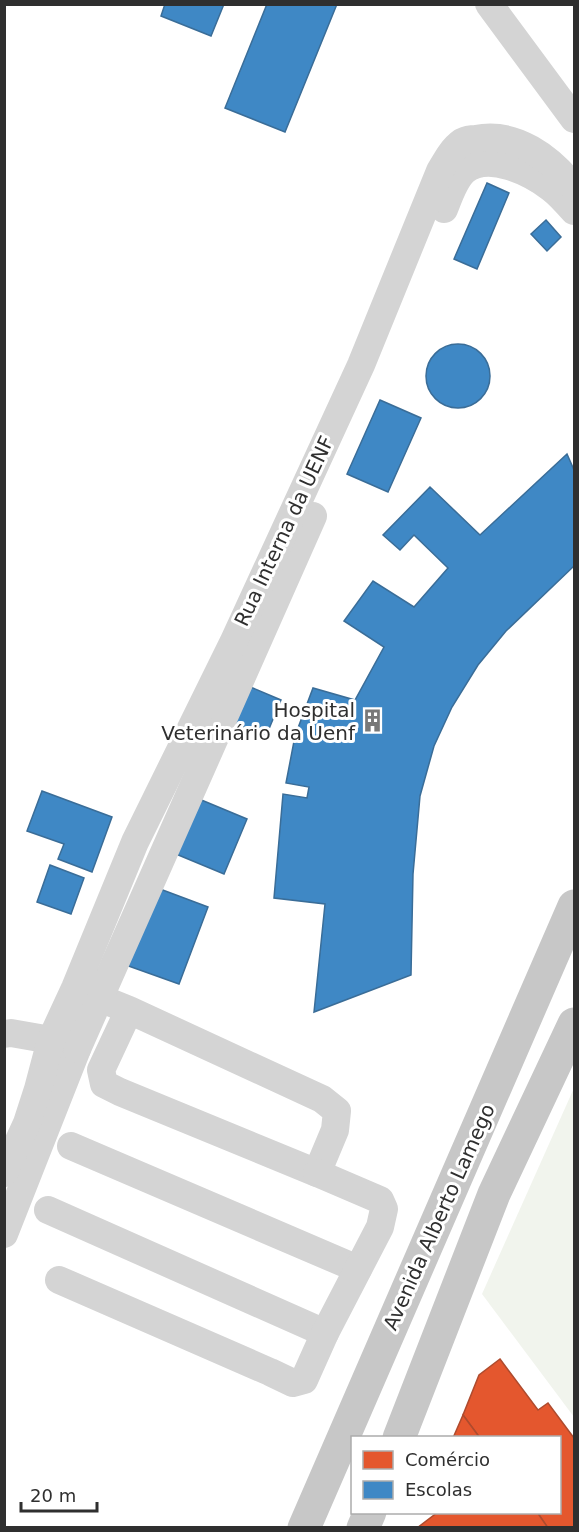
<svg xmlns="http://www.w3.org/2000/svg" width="579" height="1532" font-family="'DejaVu Sans',sans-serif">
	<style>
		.green { fill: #f1f4ed }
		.shops { fill: #e4572e; stroke: #ae4b2e; stroke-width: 1.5 }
		.schools { fill: #3f88c5; stroke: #3a6d98; stroke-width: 1.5 }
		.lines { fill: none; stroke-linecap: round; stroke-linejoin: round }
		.minor { stroke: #d4d4d4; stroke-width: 28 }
		.major { stroke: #c7c7c7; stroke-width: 33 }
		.labels { text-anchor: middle; stroke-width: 6; stroke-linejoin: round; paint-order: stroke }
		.street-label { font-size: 20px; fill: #2f2f2f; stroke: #fff }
		.poi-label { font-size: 20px; fill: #2f2f2f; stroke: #fff; text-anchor: end }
	</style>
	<rect width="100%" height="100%" fill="#fff"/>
	<polygon class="green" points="574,1088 574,1417 482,1294"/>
	<g class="shops">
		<polygon points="500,1359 538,1410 548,1403 574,1438 574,1528 548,1528 537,1512 560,1512 560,1438 480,1438 463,1415 479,1375"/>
		<polygon points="463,1415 480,1438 453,1438"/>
		<polygon points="438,1512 537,1512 548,1528 417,1528"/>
	</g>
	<g class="schools">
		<polygon points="165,4 224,4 211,36 161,16"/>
		<polygon points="267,4 337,4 285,132 225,108"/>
		<polygon points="487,183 509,193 477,269 454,259"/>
		<polygon points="546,220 561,237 547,251 531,234"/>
		<circle cx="458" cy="376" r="32"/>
		<polygon points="380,400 421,418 388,492 347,474"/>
		<polygon points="567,454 574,470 574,566 506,631 478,665 452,707 434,746 420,796 413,874 411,975 314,1012 325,904 274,898 283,794 307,798 309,787 286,783 295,736 313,688 355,700 384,647 344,621 373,581 414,607 448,568 414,535 400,550 383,535 430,487 480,535"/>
		<polygon points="248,686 281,700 266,736 233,722"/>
		<polygon points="42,791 112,817 92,872 58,859 64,844 27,831"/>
		<polygon points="199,799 247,819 224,874 176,854"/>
		<polygon points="50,865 84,878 71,914 37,902"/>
		<polygon points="152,886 208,907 179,984 123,964"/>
	</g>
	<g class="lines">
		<g class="minor">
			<polyline points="489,4 574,119"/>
			<path d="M444 209C449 197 454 180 464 171 488 151 530 172 551 188 559 194 567 203 574 211"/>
			<polyline points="82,991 129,1010 322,1099 337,1111 335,1130 317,1173 120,1092 104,1084 101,1070 129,1010"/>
			<polyline points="4,1034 11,1033 51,1040 77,1049 4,1234"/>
			<polyline points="77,1049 313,516"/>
			<polyline points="71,1146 358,1269"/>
			<path d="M4 1173 27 1123 38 1089 51 1040 75 988 135 842 233 643 361 365 440 171C446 161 452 149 462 142 466 140 471 139 476 139 515 131 551 158 574 188"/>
			<polyline points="48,1210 325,1333"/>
			<polyline points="59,1280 270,1372 293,1383 304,1380 325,1333 380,1227 384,1209 380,1200 317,1173"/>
		</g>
		<g class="major">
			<polyline points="399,1438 494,1194 574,1024"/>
			<polyline points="304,1528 574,906"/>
			<polyline points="363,1528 370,1512"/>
		</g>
	</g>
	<defs>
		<symbol id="building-bare" viewBox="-9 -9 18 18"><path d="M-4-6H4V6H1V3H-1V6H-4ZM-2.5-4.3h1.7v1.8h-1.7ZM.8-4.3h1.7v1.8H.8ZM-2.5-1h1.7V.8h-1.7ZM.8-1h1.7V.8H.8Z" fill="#787878" stroke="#fff" stroke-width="2.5" paint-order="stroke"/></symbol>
	</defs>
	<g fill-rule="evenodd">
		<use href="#building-bare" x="356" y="704" width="33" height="33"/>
	</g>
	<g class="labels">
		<g class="street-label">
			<text transform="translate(284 531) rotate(-65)" y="7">Rua Interna da UENF</text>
			<text transform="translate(439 1217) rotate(-66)" y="7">Avenida Alberto Lamego</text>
		</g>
		<g class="poi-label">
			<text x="355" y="717">Hospital<tspan x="355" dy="23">Veterinário da Uenf</tspan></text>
		</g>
	</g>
	<rect width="579" height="1532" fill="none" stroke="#2f2f2f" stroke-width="12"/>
	<rect x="351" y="1436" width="210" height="78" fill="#ffffff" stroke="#acacac" stroke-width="1.5"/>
	<rect x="363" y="1451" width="30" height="18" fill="#e4572e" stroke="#acacac" stroke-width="1.5"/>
	<text x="405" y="1466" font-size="18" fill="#2f2f2f">Comércio</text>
	<rect x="363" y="1481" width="30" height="18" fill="#3f88c5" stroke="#acacac" stroke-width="1.5"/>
	<text x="405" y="1496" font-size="18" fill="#2f2f2f">Escolas</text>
	<path d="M21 1502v9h76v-9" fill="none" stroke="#2f2f2f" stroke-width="3"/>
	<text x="30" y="1502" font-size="18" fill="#2f2f2f" stroke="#ffffff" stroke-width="4.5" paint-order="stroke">20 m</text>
</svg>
